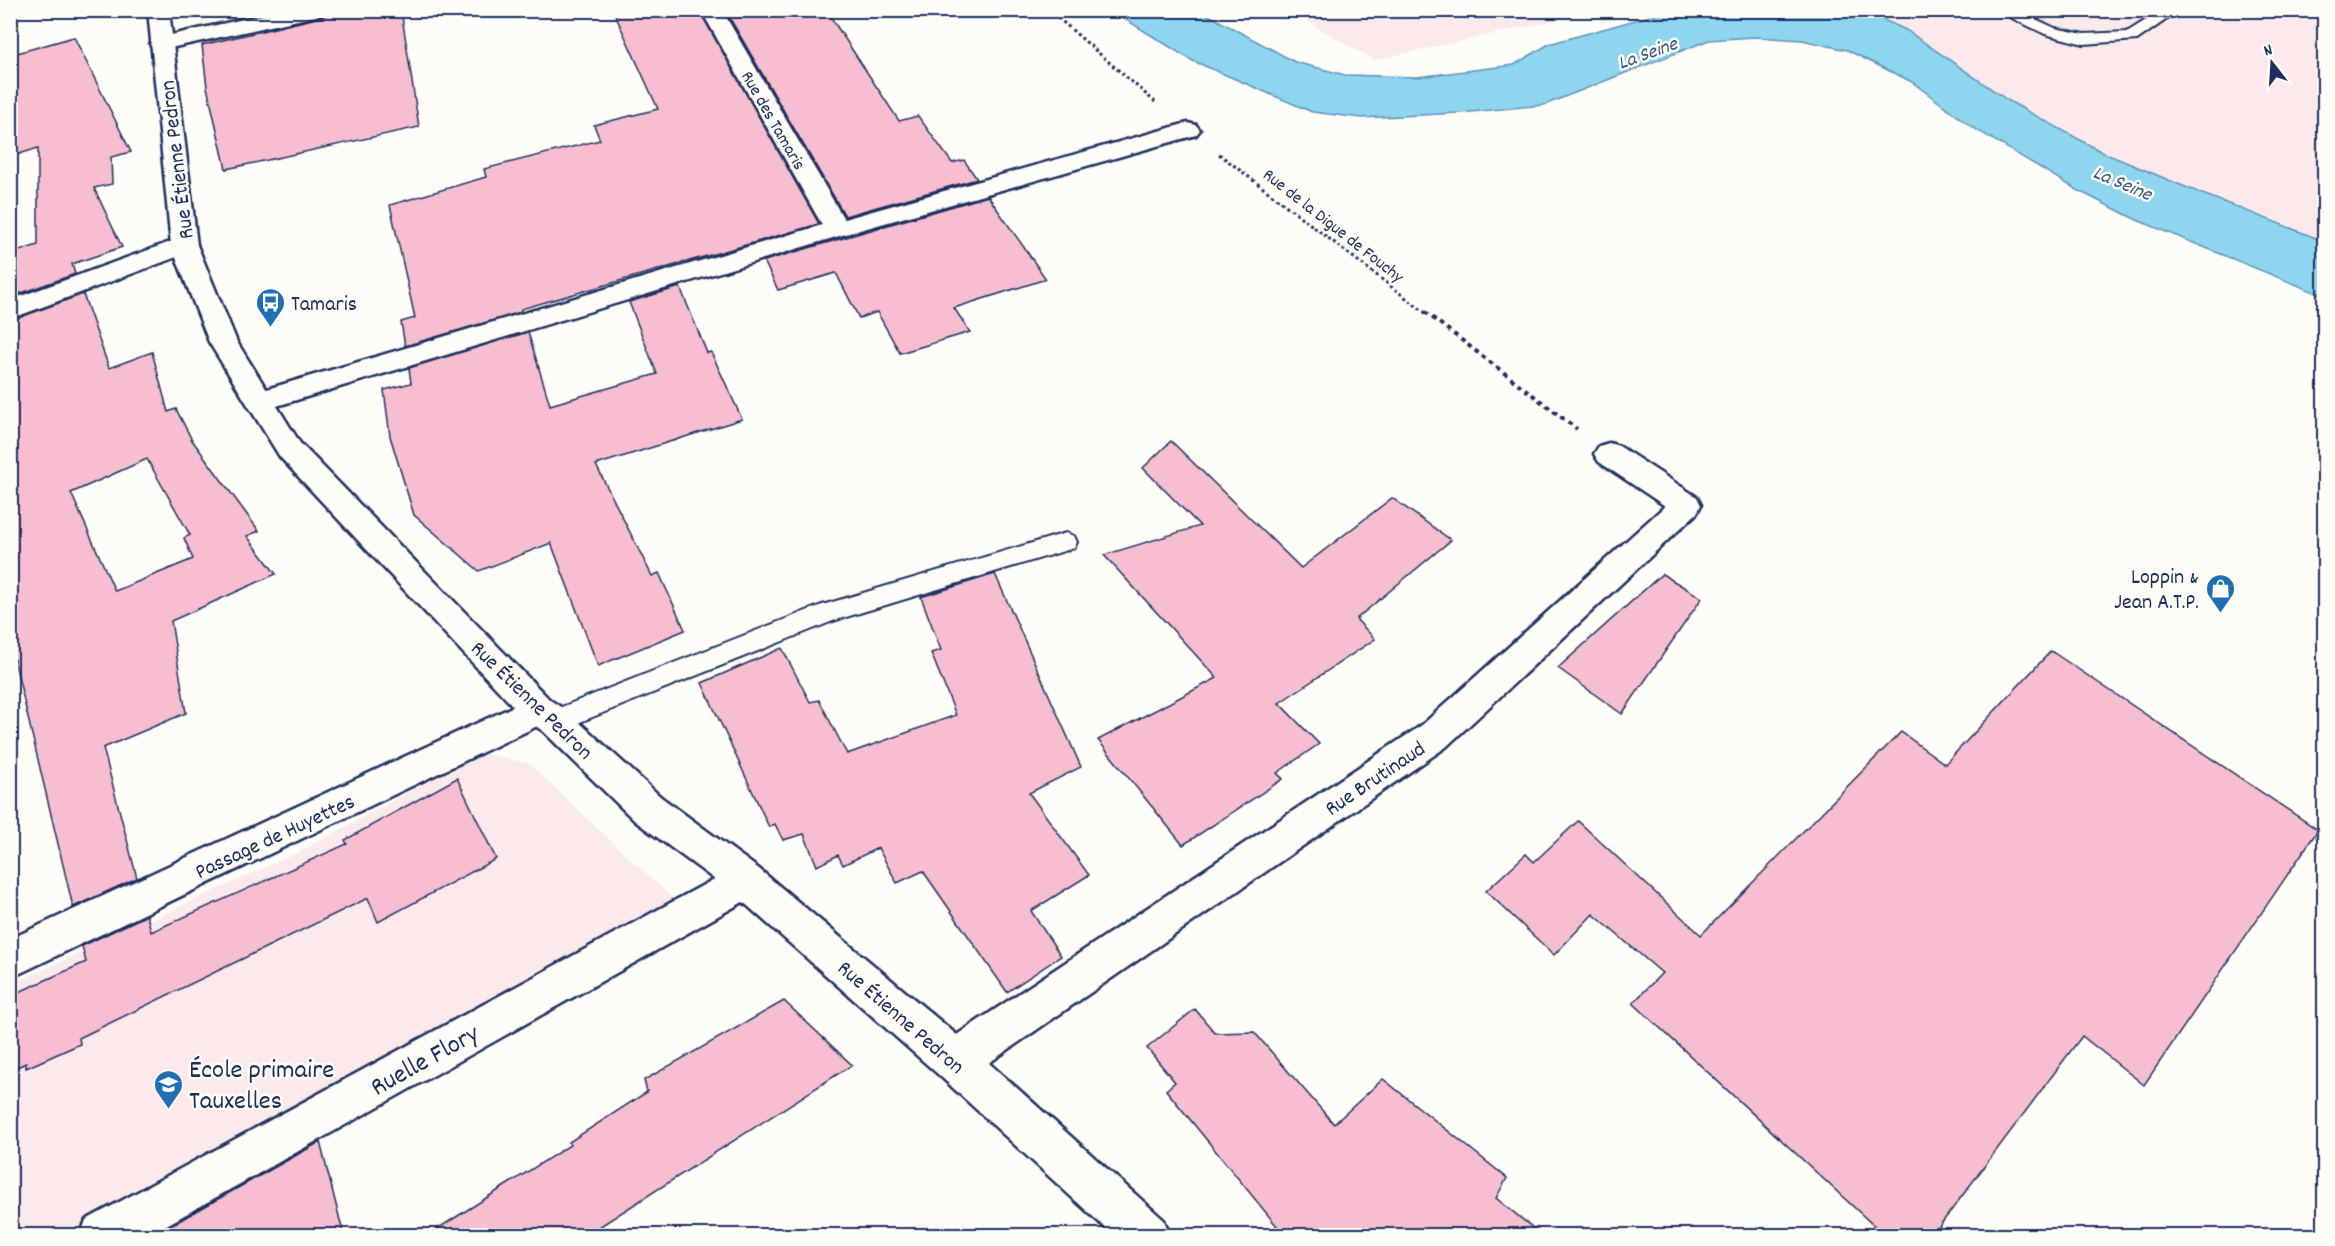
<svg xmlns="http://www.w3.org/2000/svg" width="2335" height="1246" font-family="Dekko,sans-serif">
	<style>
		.built { fill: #fbe9ec }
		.water { fill: #8ed5f0; stroke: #6093b6; stroke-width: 1.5 }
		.building { fill: #f7bed2; stroke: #1b2f5e; stroke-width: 1.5; fill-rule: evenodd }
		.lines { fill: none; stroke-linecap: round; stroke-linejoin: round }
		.service-casing { stroke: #1b2f5e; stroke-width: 4 }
		.minor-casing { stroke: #1b2f5e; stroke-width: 5 }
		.tertiary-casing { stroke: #1b2f5e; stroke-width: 5 }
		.path-far1 { stroke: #1b2f5e; stroke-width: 3; stroke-dasharray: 3 3; stroke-linecap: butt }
		.path { stroke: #1b2f5e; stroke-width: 4; stroke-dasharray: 4.5 4.5; stroke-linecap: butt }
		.service { fill: #fdfcf7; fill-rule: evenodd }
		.minor { fill: #fdfcf7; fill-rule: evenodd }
		.tertiary { fill: #fdfcf7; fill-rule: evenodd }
		.labels { text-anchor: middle; stroke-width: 5; stroke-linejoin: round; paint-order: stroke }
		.far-street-label { font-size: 18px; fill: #1b2f5e; stroke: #fdfcf7 }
		.far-water-label { font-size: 20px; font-style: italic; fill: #385882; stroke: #fdfcf7 }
		.street-label { font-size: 22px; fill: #1b2f5e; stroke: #fdfcf7 }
		.poi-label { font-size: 22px; fill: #1b2f5e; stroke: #fdfcf7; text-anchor: start }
		.near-street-label { font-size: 27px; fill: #1b2f5e; stroke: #fdfcf7 }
		.near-poi-label { font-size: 27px; fill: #1b2f5e; stroke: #fdfcf7; text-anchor: start }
	</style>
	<rect width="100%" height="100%" fill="#fdfcf7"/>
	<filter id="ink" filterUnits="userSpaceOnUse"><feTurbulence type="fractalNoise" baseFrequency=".0167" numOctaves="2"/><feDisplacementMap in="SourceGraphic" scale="12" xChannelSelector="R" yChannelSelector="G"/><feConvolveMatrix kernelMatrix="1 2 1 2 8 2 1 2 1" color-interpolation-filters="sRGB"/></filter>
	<g filter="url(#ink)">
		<g class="built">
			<polygon points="1290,11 1599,11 1374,60"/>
			<polygon points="1863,11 2324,11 2324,241 2200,193 2104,153 2009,101 1906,30"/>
			<polygon points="480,753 528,763 688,913 94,1235 11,1235 10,985 299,852"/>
		</g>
		<polygon class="water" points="1112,11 1201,11 1295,62 1345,75 1417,77 1514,65 1549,44 1668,11 1863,11 1906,30 2009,101 2104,153 2200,193 2324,241 2324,296 2137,220 2079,191 1972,127 1912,82 1847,50 1802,40 1754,37 1709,40 1544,105 1460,113 1362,118 1312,112 1191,60"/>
		<g class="building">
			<polygon points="328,10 401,10 419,127 226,169 207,87 202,45 317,18 324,16"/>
			<polygon points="613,10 699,10 819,224 521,309 521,312 405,346 401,322 415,318 390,205 486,177 484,169 600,140 594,125 658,109"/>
			<polygon points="725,10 826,10 899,121 918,116 952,163 964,160 977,179 845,216"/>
			<polygon points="74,37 131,152 111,157 112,184 94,188 122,247 72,264 75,274 10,297 10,254 38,245 38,148 10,157 10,55"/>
			<polygon points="988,196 1046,279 954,308 970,332 900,353 877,312 859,318 836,273 778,290 764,261"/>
			<polygon points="680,287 707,353 711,352 742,419 596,465 652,576 659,573 685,630 598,666 551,543 479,571 414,515 390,436 384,390 411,383 409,368 528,332 550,405 657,374 629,302"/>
			<path d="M83 294 109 368 152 352 168 412 176 409 192 440 259 531 247 536 276 574 171 621 186 713 103 748 137 878 73 907 10 642V321ZM147 459 190 535 184 538 193 559 115 591 71 493Z"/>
			<polygon points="1171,441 1301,568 1392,498 1451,540 1356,619 1375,639 1279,703 1319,744 1277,773 1283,779 1183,845 1098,740 1217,678 1104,555 1200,526 1143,468"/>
			<polygon points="995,574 1081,767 1029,793 1089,875 1031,911 1061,956 1007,992 923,871 897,883 878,848 843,865 838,855 817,866 804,834 783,840 775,824 769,827 702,683 782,648 810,702 819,700 847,754 956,715 931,653 941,650 921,597"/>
			<polygon points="1662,574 1702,598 1622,714 1558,668"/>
			<polygon points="2051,651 2318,830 2144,1085 2082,1036 1932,1236 1885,1236 1633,1003 1662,973 1593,914 1554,955 1486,891 1526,854 1534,862 1578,821 1701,935 1901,732 1945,764"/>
			<polygon points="457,778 496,859 378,922 368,898 79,1038 80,1044 26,1068 26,1063 10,1070 10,996 86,962 82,946 147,915 151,932 347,844 345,840"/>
			<polygon points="784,1001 852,1065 585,1236 426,1236 570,1145 569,1142 647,1092 644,1080"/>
			<polygon points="1195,1009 1215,1033 1254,1032 1334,1124 1383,1079 1507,1178 1496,1198 1543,1236 1285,1236 1166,1090 1175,1082 1147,1048"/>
			<polygon points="320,1142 344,1236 152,1236"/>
		</g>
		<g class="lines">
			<defs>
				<g id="service">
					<polygon points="1995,10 2016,10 2055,28 2084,34 2127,32 2162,10 2180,10 2137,40 2084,44 2045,34"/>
					<polygon points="1066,533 1074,536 1077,542 1074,548 833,621 555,732 546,729 542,721 546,713 819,606"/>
				</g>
				<g id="minor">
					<polygon points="285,10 326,10 323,14 316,16 161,50 153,49 150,44 153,39"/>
					<polygon points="701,10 722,10 844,219 1180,125 1188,123 1196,125 1200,130 1196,135 846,234 270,408 260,411 250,408 246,401 250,394 822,225"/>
					<polygon points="184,237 193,239 197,245 193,251 10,319 10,300"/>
					<polygon points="1609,443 1619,446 1697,497 1701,505 1697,513 1446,747 970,1076 955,1082 940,1076 934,1061 940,1046 1422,725 1665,506 1599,462 1594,454 1599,446"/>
					<polygon points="538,695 550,700 555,710 550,720 10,978 10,939"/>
					<polygon points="746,863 759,869 765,881 759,893 147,1236 80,1236 86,1220 733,869"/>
				</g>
				<polygon id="tertiary" points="148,10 169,10 197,245 237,342 300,443 550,700 567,711 661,797 759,869 970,1046 1164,1220 1170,1236 1114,1236 940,1076 733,893 635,821 543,731 526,720 280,457 209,342 171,245"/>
			</defs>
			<use href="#service" class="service-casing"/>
			<use href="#minor" class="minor-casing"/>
			<use href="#tertiary" class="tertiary-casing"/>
			<g class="path-far1">
				<polyline points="1049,10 1155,102"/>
				<polyline points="1219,154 1427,314"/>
			</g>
			<polyline class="path" points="1425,312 1577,429"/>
			<use href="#service" class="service"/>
			<use href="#minor" class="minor"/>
			<use href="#tertiary" class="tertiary"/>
		</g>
	</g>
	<defs>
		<symbol id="bus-pin" viewBox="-11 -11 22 30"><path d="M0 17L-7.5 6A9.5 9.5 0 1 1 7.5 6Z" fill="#1f6fb2" stroke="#fdfcf7"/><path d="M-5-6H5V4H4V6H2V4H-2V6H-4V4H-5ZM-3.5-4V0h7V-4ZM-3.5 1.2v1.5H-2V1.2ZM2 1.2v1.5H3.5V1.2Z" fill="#fff"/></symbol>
		<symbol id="shop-pin" viewBox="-11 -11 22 30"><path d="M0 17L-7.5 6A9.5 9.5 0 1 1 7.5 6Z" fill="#1f6fb2" stroke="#fdfcf7"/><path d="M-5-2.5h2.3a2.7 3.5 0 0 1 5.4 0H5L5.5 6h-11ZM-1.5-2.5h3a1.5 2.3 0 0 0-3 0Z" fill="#fff"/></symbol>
		<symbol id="school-pin" viewBox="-11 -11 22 30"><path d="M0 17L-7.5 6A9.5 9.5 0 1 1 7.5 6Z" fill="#1f6fb2" stroke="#fdfcf7"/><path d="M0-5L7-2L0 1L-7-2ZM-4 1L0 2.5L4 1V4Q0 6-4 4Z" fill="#fff"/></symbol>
	</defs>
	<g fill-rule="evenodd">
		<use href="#bus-pin" x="254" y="286" width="33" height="45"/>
		<use href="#shop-pin" x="2204" y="572" width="33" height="45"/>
		<use href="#school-pin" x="152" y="1068" width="33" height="45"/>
	</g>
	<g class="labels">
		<g class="far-street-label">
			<text transform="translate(774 120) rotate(60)" y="6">Rue des Tamaris</text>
			<text transform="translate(1334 225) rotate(38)" y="6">Rue de la Digue de Fouchy</text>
		</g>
		<g class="far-water-label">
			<text transform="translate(1647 52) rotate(-20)" y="7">La Seine</text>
			<text transform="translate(2123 182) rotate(23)" y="7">La Seine</text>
		</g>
		<g class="street-label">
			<text transform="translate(175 160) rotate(-97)" y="8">Rue Étienne Pedron</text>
			<text transform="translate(533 699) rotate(44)" y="8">Rue Étienne Pedron</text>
			<text transform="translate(1374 777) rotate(-34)" y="8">Rue Brutinaud</text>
			<text transform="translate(274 835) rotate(-25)" y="8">Passage de Huyettes</text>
			<text transform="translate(902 1016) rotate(41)" y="8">Rue Étienne Pedron</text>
		</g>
		<g class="poi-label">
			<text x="291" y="310">Tamaris</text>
			<text x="2199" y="583" text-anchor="end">Loppin &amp;<tspan x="2199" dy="25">Jean A.T.P.</tspan></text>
		</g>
		<g class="near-street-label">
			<text transform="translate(424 1059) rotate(-29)" y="9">Ruelle Flory</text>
		</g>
		<g class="near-poi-label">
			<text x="189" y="1077">École primaire<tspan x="189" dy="31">Tauxelles</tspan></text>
		</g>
	</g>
	<rect width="2335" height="1246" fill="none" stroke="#fdfcf7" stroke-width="36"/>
	<rect x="18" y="18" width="2299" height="1210" fill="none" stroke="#1b2f5e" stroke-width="2" filter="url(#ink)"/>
	<g transform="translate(2272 63) rotate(343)" stroke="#fdfcf7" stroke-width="4.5" paint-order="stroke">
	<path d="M0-4.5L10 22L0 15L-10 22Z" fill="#1b2f5e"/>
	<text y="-9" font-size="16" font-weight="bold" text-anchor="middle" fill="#1b2f5e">N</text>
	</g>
</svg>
